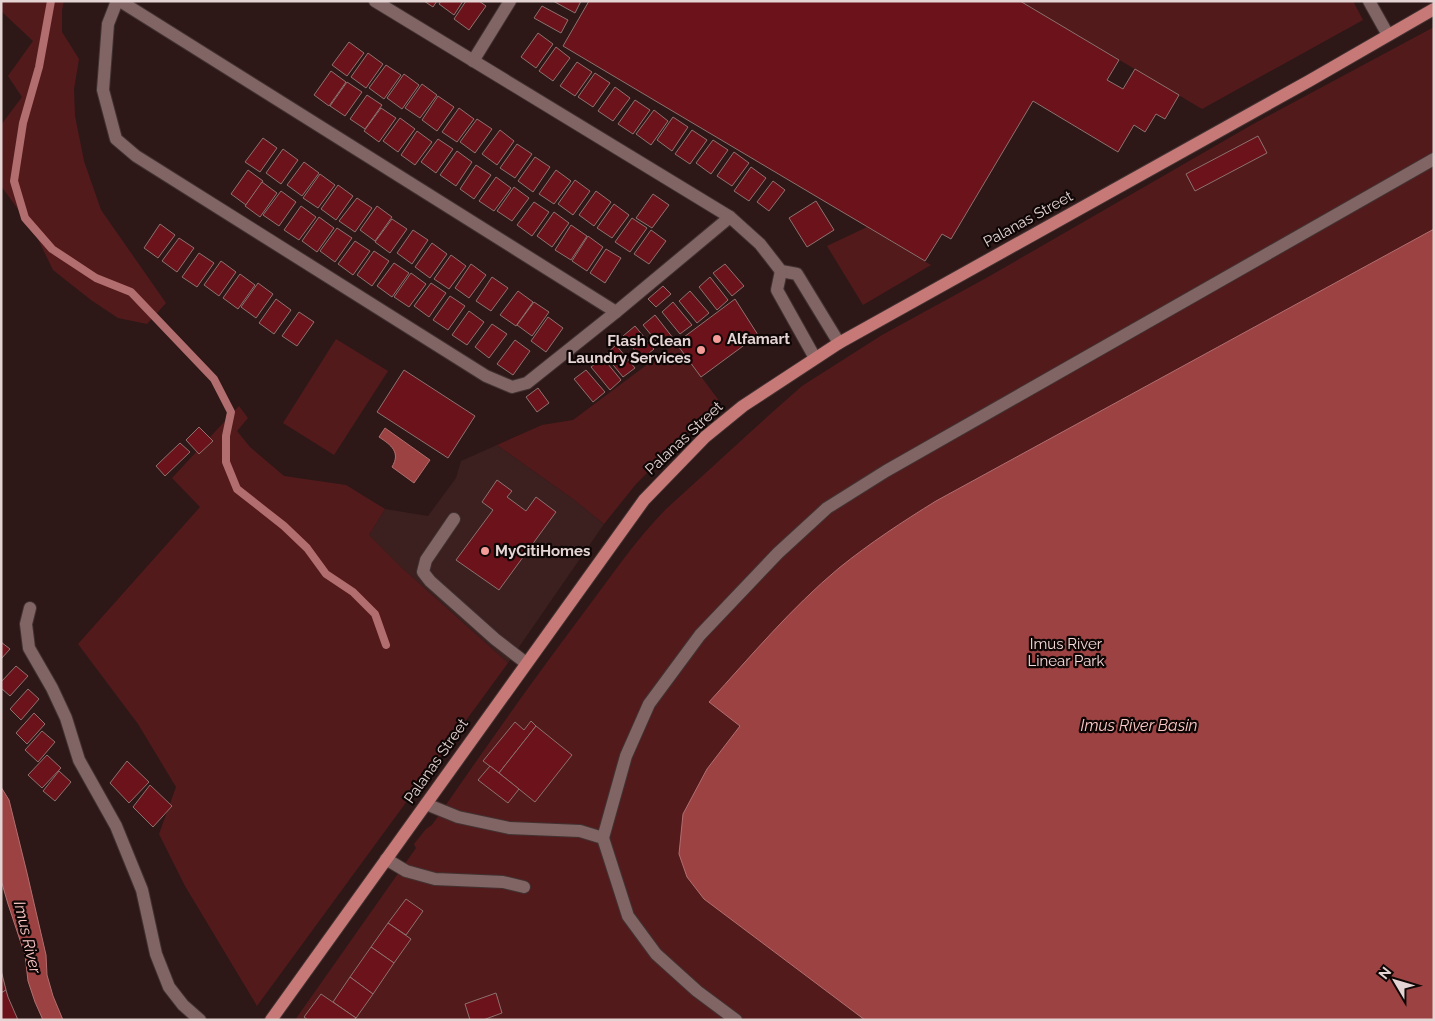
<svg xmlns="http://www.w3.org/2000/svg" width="1435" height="1021" font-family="Raleway,sans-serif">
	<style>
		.built { fill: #3b201f }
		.green { fill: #531a1c }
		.water { fill: #9c4242; stroke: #b26e6e }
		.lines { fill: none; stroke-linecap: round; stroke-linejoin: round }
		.stream { stroke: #b26e6e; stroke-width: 8 }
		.building { fill: #6b121a; stroke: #8d7270 }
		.minor-casing { stroke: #423232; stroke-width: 14 }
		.major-casing { stroke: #423232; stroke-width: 14 }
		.minor { stroke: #806564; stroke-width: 12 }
		.major { stroke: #c67977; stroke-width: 12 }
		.poi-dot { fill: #f59b98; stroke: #0f0606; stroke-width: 2 }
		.labels { text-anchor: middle; stroke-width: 4.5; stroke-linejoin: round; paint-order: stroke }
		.street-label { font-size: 15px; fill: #e4d4d3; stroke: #0f0606 }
		.poi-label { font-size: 15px; font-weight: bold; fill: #e4d4d3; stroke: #0f0606; text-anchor: start }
		.park-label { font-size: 15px; fill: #f6dbd9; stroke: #0f0606 }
		.water-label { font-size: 16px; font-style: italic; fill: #fec9c6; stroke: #0f0606 }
	</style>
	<rect width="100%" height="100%" fill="#2d1817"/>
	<polygon class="built" points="497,445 573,499 604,524 508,663 401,567 369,535 385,509 428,516 456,478 461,461"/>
	<g class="green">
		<polygon points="1,1 64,1 62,10 62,32 79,59 74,89 75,116 84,161 101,210 166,303 147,324 118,318 91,300 53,270 34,231 1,186 1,125 22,97 8,76 33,41 1,11"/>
		<polygon points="1020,1 1353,1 1363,20 1202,109"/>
		<path d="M1434 27V1020H295L416 848 414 844 426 829 432 825C481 754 530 684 582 615 609 579 634 542 665 510L768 416 802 386 882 335 988 277 1255 123Z"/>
		<polygon points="867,227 931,265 863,305 827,246"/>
		<polygon points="336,339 388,371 334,455 283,423"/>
		<polygon points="676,343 720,402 705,415 636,484 604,524 573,499 497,445 542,425 573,420"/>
		<polygon points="239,406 248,418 237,431 250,447 284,476 346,485 385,509 369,535 401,567 508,663 257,1006 185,886 159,834 176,787 138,724 78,644 200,507 172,478"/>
	</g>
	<g class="water">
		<path d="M1434 229V1020H865L704 899 687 877 679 854 683 814 707 769 740 726 709 702C751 656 791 608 839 568 870 543 902 522 936 501Z"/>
		<path d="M385 428 430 460 414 483 392 467C401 452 391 445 379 437Z"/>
		<polygon points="1,787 9,800 27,873 46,955 47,975 53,996 63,1020 43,1020 35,1002 28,981 25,955 8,904 1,880"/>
	</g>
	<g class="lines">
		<polyline class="stream" points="51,1 39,67 23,123 14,181 25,218 52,249 96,278 131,292 214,379 231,412 226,436 226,462 237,489 284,526 307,548 326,574 353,592 375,614 386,645"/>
	</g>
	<g class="building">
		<polygon points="424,1 437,1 433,7"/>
		<polygon points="441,1 463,1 454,15 439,4"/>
		<polygon points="466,1 479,1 486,6 469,30 454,19"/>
		<polygon points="553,1 581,1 575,13"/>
		<polygon points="589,1 1020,1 1119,60 1107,80 1123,89 1135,69 1179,95 1165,119 1156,114 1145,132 1134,125 1118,152 1033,101 951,239 942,234 925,261 563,46"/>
		<polygon points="542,6 568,20 561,33 534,18"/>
		<polygon points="538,33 553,44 536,68 521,57"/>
		<polygon points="349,42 364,53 347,76 332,65"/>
		<polygon points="556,47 570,58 553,81 539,71"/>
		<polygon points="368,53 383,64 366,88 351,77"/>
		<polygon points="577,62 592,72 575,96 560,86"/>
		<polygon points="386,65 401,75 384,99 369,88"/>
		<polygon points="331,71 346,82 329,106 314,95"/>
		<polygon points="595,73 610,83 593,107 578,97"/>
		<polygon points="404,74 419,85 402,109 387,98"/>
		<polygon points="347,82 362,92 345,116 330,106"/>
		<polygon points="422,84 437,95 420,118 405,108"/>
		<polygon points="615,87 630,98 613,121 598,111"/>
		<polygon points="367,95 382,105 365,129 350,119"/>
		<polygon points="438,96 454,107 437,131 422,120"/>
		<polygon points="635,100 650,110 633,134 618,124"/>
		<polygon points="381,108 396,118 379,142 364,131"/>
		<polygon points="459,108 474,119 457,142 442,132"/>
		<polygon points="654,110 668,121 651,145 636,134"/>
		<polygon points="673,117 688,127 672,151 657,140"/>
		<polygon points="400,118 415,129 398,152 383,141"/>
		<polygon points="477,119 492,129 475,153 460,142"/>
		<polygon points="500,130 514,141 497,165 482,154"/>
		<polygon points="692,130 707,140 690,164 675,154"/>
		<polygon points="417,131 432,142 415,165 401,155"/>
		<polygon points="1258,136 1267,153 1195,191 1186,174"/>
		<polygon points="263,138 277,148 260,172 245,162"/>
		<polygon points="438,139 453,149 436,173 421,162"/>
		<polygon points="713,140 728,150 711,174 696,163"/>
		<polygon points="517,144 532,154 515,178 500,168"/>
		<polygon points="283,149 298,160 281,184 266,173"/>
		<polygon points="457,151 472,162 456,186 440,175"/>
		<polygon points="734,152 749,163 732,186 717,176"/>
		<polygon points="535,157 550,167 533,192 518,181"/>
		<polygon points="304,162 319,173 302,196 287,185"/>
		<polygon points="476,165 491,175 474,199 460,189"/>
		<polygon points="751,167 766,178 749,201 734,191"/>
		<polygon points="248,170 263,181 246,205 231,194"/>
		<polygon points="556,170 571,181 554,204 539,194"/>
		<polygon points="320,174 335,185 318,208 303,198"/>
		<polygon points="496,177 511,188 494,211 479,201"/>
		<polygon points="575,180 590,191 573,215 558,204"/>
		<polygon points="773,181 785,190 769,211 757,202"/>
		<polygon points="262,182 277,193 260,217 245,206"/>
		<polygon points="338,185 353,196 336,220 321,209"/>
		<polygon points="514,187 529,198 512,221 497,211"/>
		<polygon points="281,191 296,202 279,226 263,215"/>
		<polygon points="596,191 611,202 594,226 579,215"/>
		<polygon points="653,194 669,205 652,228 636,218"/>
		<polygon points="357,198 372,208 355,232 339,221"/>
		<polygon points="816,201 834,230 807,247 789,218"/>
		<polygon points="534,202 549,212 532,236 517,225"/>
		<polygon points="614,204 629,215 612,238 597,228"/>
		<polygon points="301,206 316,217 299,240 284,230"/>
		<polygon points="377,206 392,217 375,241 360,230"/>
		<polygon points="554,212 569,223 552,247 537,236"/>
		<polygon points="319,217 334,228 317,252 302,241"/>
		<polygon points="632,218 647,228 630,252 615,242"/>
		<polygon points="392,219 407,229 390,253 375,242"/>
		<polygon points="160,224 175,235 158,258 144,248"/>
		<polygon points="571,225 587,236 571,260 555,250"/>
		<polygon points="337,228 352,238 335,262 320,251"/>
		<polygon points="413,230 428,240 412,264 397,253"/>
		<polygon points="651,230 666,241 649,264 634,254"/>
		<polygon points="588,236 603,247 587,271 572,261"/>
		<polygon points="179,238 194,248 177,272 162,261"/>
		<polygon points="355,241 370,251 353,275 338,264"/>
		<polygon points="432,243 447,254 430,278 415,267"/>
		<polygon points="606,249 621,258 605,283 590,273"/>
		<polygon points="374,251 389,261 372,286 357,275"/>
		<polygon points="199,253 214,263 197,287 182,277"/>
		<polygon points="451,255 466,266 449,289 434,279"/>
		<polygon points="221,261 236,272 219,296 204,285"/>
		<polygon points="394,263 409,273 392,297 377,286"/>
		<polygon points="471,264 486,275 469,298 455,288"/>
		<polygon points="725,264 744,286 732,296 713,273"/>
		<polygon points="411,273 426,284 409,307 394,297"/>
		<polygon points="240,274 255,285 238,309 223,298"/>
		<polygon points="492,277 508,288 491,311 476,301"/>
		<polygon points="710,277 728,300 717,310 699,287"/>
		<polygon points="258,283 273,294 256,318 241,307"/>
		<polygon points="431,283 446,293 429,317 414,306"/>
		<polygon points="663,286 671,294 656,307 648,299"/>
		<polygon points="518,291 533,302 516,326 500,315"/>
		<polygon points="690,291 709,313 697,323 679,301"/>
		<polygon points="450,296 465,306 448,330 433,320"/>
		<polygon points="276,299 291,310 274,334 259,323"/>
		<polygon points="735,299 758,335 701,377 676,343"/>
		<polygon points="534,302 549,312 532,336 517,325"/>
		<polygon points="673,302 692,325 680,334 662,312"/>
		<polygon points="469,311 484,322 467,345 452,335"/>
		<polygon points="299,312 314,322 297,346 282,336"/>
		<polygon points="655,315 673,338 662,348 643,325"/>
		<polygon points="548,317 563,328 546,352 531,341"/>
		<polygon points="492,324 507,334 489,358 475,347"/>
		<polygon points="635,326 654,349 642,359 623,336"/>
		<polygon points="515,340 530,351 513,375 497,364"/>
		<polygon points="616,345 635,368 623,377 605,355"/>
		<polygon points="603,358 621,380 610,390 591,367"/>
		<polygon points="404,370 475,416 448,458 377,412"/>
		<polygon points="586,370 605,392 593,402 574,379"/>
		<polygon points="538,388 549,403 537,412 526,397"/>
		<polygon points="199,427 213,441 199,454 186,440"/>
		<polygon points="180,443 190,452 165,476 156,466"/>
		<polygon points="497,480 512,491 507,497 526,511 536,497 556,512 499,590 456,560 493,510 482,502"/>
		<polygon points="1,642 10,649 1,659"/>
		<polygon points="16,666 28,676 10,696 1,688 1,682"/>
		<polygon points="28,689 39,699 21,720 10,709"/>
		<polygon points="34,713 45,724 27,744 16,733"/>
		<polygon points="531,721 536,726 499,773 483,761 515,722 524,730"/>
		<polygon points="536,726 572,755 535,802 499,773"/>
		<polygon points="42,731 55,742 38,762 25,750"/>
		<polygon points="47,755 61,768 42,788 28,775"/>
		<polygon points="127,761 149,782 129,803 110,783"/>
		<polygon points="490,766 519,789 508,803 478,780"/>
		<polygon points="59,771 71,782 55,801 43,791"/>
		<polygon points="150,785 172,806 153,827 133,807"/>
		<polygon points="406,899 423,911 406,935 388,923"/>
		<polygon points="388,923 411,939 394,963 371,947"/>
		<polygon points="371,947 394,963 373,994 350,977"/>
		<polygon points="1,970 6,990 1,993"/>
		<polygon points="350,977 373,994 356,1018 333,1002"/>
		<polygon points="6,990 8,997 18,1020 1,1020 1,993"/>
		<polygon points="496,993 502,1013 483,1020 470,1020 465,1004"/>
		<polygon points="321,994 356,1018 354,1020 308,1020 304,1017"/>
	</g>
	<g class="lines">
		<defs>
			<g id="minor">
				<polyline points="117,1 108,24 103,90 116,139 136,156 486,376 512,387 527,383 616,312 730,217"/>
				<polyline points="120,1 616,312"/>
				<polyline points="375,1 730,217 760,244 781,271 797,274 839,343"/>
				<polyline points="1369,1 1388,35"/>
				<polyline points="473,61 510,1"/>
				<polyline points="781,271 777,290 815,358"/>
				<polyline points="454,519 426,560 423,572 430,581 495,639 526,663"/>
				<polyline points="30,608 26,624 29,648 52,688 66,718 79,760 116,826 142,890 156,954 169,987 183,1005 200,1020"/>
				<polyline points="426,804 458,817 509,828 580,831 603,838 628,916 656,954 697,991 736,1020"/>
				<polyline points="603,838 626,756 649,704 700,635 778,553 827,508 886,471 1434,159"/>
				<polyline points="386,859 406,871 435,879 503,882 524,887"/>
			</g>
			<polyline id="major" points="271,1020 644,500 705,437 743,406 839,343 1309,81 1434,9"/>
		</defs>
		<use href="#minor" class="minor-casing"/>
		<use href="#major" class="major-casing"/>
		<use href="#minor" class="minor"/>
		<use href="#major" class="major"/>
	</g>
	<g class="poi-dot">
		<circle cx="717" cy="339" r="5"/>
		<circle cx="701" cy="350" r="5"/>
		<circle cx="485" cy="551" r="5"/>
	</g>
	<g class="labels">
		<g class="street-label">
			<text transform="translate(1028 219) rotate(-29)" y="5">Palanas Street</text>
			<text transform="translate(684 438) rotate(-43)" y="5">Palanas Street</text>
			<text transform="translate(436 761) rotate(-55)" y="5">Palanas Street</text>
		</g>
		<g class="poi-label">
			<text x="727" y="344">Alfamart</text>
			<text x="691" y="346" text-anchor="end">Flash Clean<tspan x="691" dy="17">Laundry Services</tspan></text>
			<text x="495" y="556">MyCitiHomes</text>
		</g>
		<g class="park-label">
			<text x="1066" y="649">Imus River<tspan x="1066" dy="17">Linear Park</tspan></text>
		</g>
		<g class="water-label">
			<text x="1139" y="731">Imus River Basin</text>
			<text transform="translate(28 937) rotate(77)" y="6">Imus River</text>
		</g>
	</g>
	<rect width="1435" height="1021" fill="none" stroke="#e4d4d3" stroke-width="5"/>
	<g transform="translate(1395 981) rotate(308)" stroke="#0f0606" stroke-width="4" paint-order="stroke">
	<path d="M0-4L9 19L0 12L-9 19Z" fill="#e4d4d3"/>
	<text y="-8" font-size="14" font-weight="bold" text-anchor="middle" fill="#e4d4d3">N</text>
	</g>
</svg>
